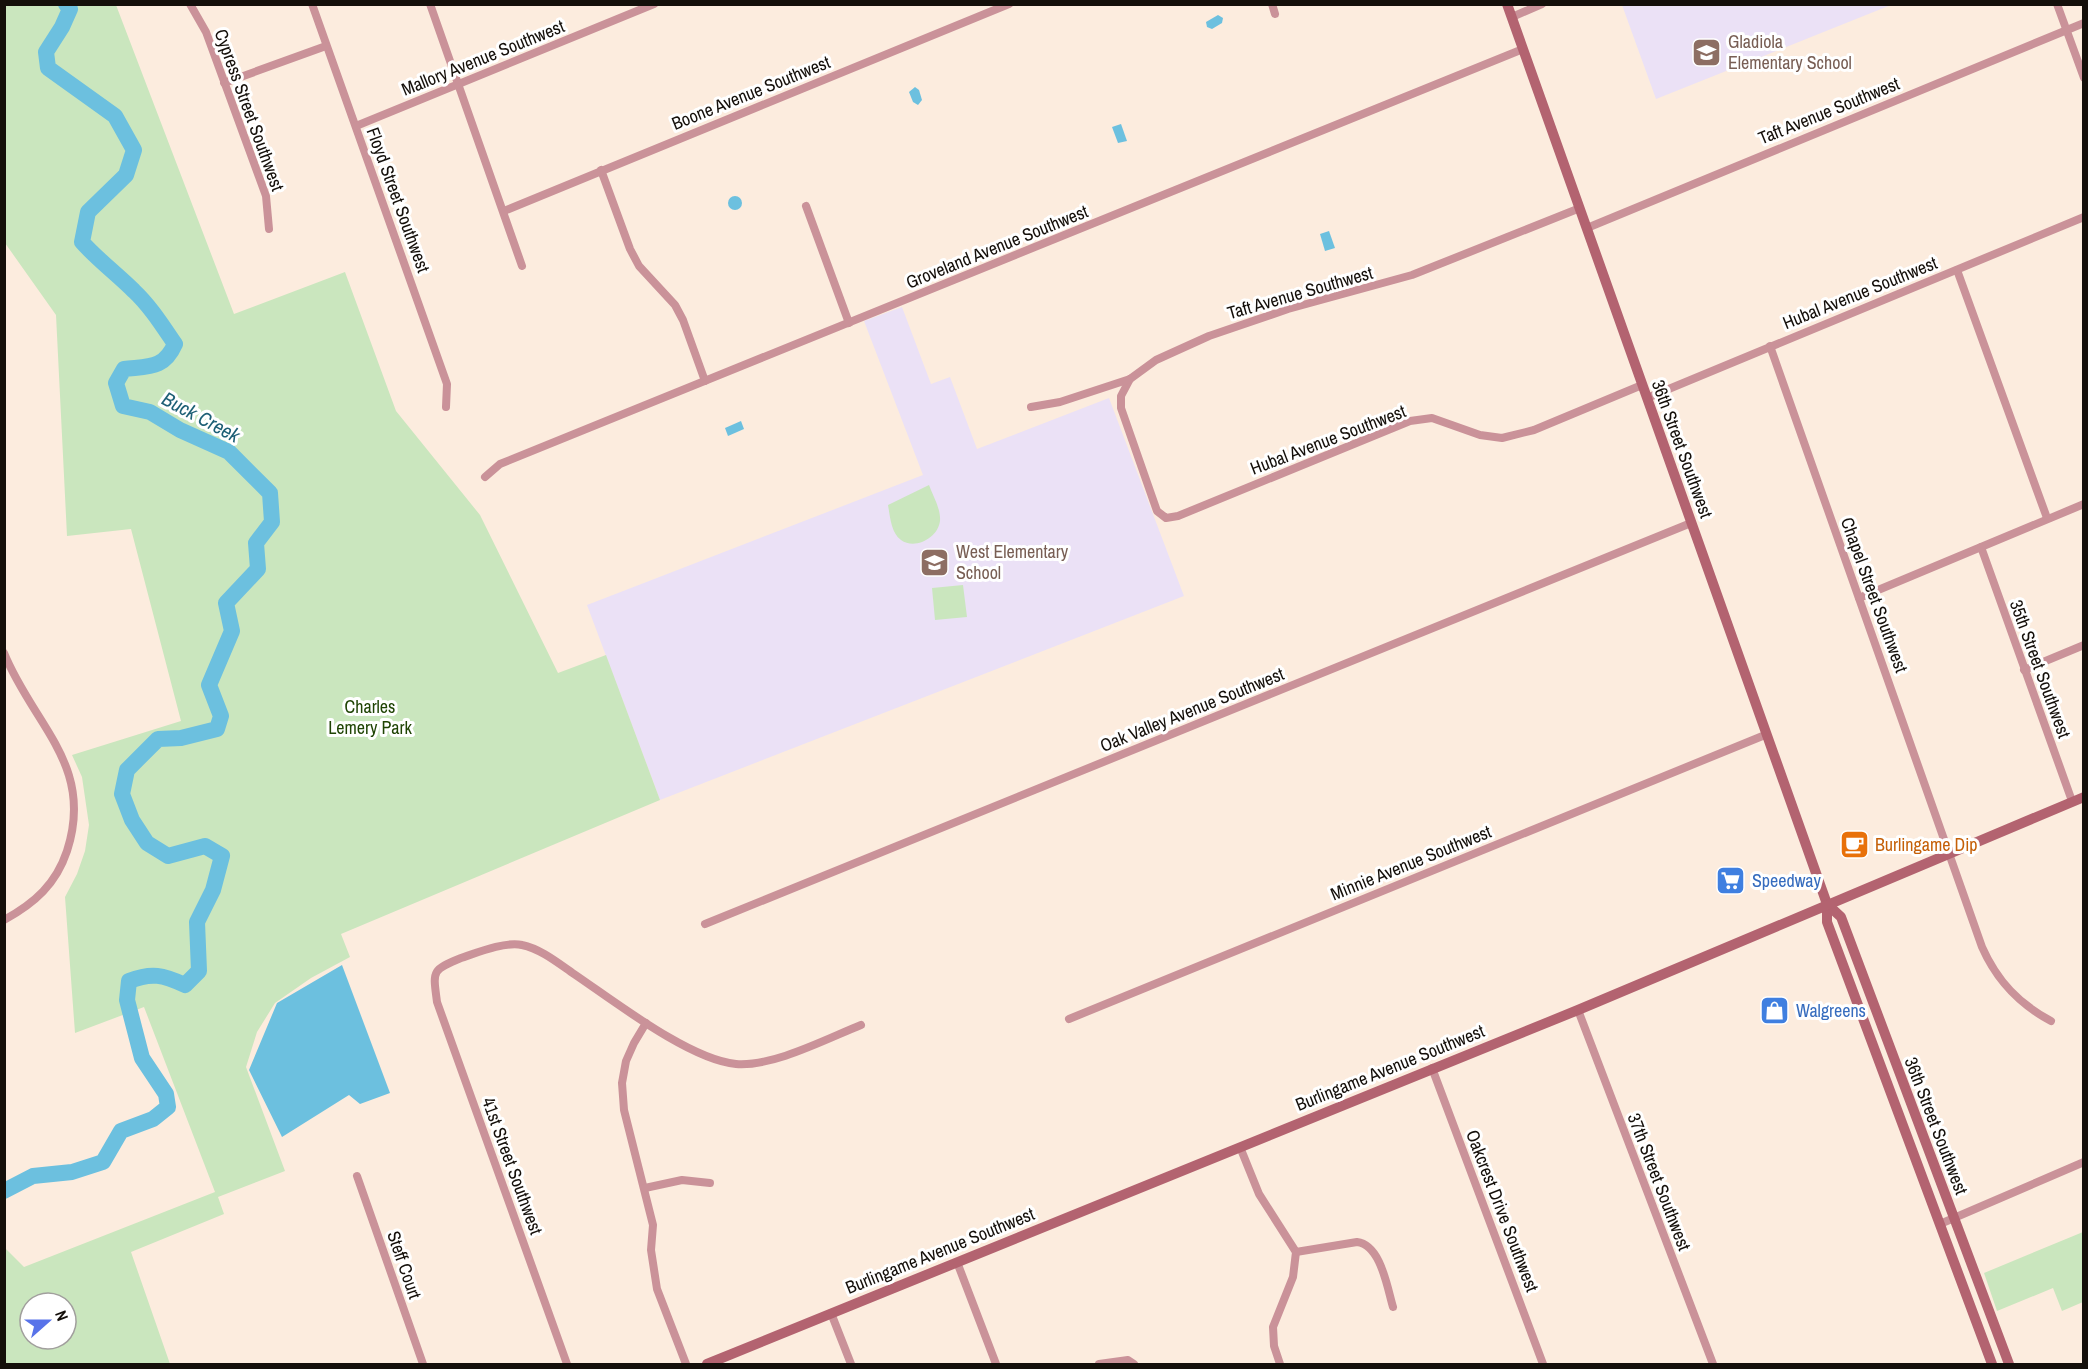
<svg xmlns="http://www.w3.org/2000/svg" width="2088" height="1369" font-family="'Archivo Narrow',sans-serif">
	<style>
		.education { fill: #ebe1f6 }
		.green { fill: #cae6be; fill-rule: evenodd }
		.water { fill: #6cc0df }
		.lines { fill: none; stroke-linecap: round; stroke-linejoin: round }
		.river { stroke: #6cc0df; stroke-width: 16 }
		.street { stroke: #ca9299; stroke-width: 8 }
		.secondary { stroke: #b36370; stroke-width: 10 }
		.labels { text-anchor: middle; stroke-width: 6; stroke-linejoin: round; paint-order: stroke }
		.education-label { font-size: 18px; fill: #785e54; stroke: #fff; text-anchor: start }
		.street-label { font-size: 18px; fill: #140f0a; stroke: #fff }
		.park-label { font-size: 18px; fill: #1f4404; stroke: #fff }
		.food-label { font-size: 18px; fill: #c56008; stroke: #fff; text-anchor: start }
		.shop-label { font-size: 18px; fill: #366cbe; stroke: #fff; text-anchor: start }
		.water-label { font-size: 20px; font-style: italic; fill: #1d5f75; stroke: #fff }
	</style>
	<rect width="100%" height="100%" fill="#fcecde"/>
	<g class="education">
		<polygon points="1622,5 1622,4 1891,5 1656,99"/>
		<polygon points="902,307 931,384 950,377 977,449 1109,398 1184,596 660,800 587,605 923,475 864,321"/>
	</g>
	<g class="green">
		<path d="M5 4 116 5 234 314 345 272 396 411 480 515 558 673 606 655 660 800 341 934 350 957 311 978 275 1003 257 1032 246 1067 285 1171 218 1197 224 1214 131 1252 170 1364H5V1248L24 1267 215 1192 144 1007 75 1033 65 897 77 874 85 851 89 825 82 777 72 755 181 721 131 529 67 536 56 315 5 243ZM30 1303H66V1339H30Z"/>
		<path d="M929 485C933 496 941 509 940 521 938 538 915 550 901 540 891 533 890 516 888 505Z"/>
		<polygon points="963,585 967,617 935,620 932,588"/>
		<polygon points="2083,1232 2083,1302 2062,1311 2053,1288 1997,1311 1984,1273"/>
	</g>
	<g class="water">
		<polygon points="1218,15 1223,18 1222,23 1212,29 1207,27 1206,22"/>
		<polygon points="915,87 919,90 922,100 918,105 913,102 909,92"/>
		<polygon points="1121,124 1127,141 1118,143 1112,127"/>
		<circle cx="735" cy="203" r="7"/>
		<polygon points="1329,231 1335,248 1325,251 1320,234"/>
		<polygon points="741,421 744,429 728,436 725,428"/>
		<polygon points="342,965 390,1093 360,1104 349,1095 282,1137 249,1070 277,1003"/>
	</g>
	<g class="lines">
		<path class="river" d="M4 1191 33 1176 72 1172 103 1162 121 1131 153 1119 168 1107 166 1094 142 1058 127 1000 129 981C152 972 163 975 185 985L199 971 197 922 213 890 222 856 205 846 168 856 147 843 132 820 122 794 127 770 158 739 181 738 217 729 221 716 209 685 232 631 226 603 258 569 256 543 272 522 270 493 229 452 180 430 150 412 123 406 116 383 124 369C149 366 164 369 175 344 162 325 150 306 134 291 117 274 98 260 82 242L88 212 126 175 134 150 115 116 48 68 46 52 62 27 70 9 66 4"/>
		<g class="street">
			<polyline points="190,4 206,32 266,196 269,229"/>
			<polyline points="312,4 447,384 446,407"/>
			<polyline points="430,4 522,266"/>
			<polyline points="1272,4 1275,14"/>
			<polyline points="2057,4 2084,78"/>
			<polyline points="1512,17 1542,4"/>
			<polyline points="224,83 326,46"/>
			<polyline points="356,126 654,4"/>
			<polyline points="601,170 630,249 639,266 675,305 683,320 705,381"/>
			<polyline points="806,206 849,323"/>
			<polyline points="504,211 1009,4"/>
			<polyline points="1587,228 2084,23"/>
			<polyline points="1957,270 2047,518"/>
			<path d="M1770 346 1982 947C1997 981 2019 1004 2051 1021"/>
			<polyline points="1130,379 1121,396 1121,408 1157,511 1166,518 1178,516 1410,421 1432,418 1480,435 1502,438 1534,430 1642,385"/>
			<polyline points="1647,398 2084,217"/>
			<polyline points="1031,407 1060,402 1130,379 1156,360 1209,336 1288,309 1412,275 1580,208"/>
			<polyline points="485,477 500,464 1523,49"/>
			<polyline points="1981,547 2072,801"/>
			<polyline points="1859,598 2084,504"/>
			<path d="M4 653C33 725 95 765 67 851 56 884 35 903 4 920"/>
			<polyline points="2024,670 2084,645"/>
			<polyline points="705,924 1691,523"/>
			<polyline points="1578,1010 1713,1364"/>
			<polyline points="1069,1019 1765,735"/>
			<polyline points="646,1023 634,1043 626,1061 622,1083 624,1110 653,1225 651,1250 657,1289 686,1364"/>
			<polyline points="1432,1068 1543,1364"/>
			<polyline points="1240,1147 1259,1194 1296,1252 1293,1277 1273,1327 1274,1346 1280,1364"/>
			<polyline points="357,1176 423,1364"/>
			<polyline points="645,1188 682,1180 710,1183"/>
			<polyline points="1940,1224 2084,1162"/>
			<path d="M1296 1252 1357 1242C1381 1245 1387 1287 1393 1307"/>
			<polyline points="957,1262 996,1364"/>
			<polyline points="831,1313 851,1364"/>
			<path d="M567 1364 437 1002C433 971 431 970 461 958 476 953 506 941 522 945 541 949 558 963 574 974 614 1001 690 1060 736 1064 773 1067 826 1039 861 1025"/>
			<polyline points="1099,1364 1128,1360 1134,1364"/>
		</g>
		<g class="secondary">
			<polyline points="1507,4 1827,904 1827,922 1992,1364"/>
			<polyline points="1827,904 1841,917 2009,1364"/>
			<polyline points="707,1364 1578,1010 2084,797"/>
		</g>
	</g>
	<defs>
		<symbol id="school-square" viewBox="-11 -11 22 22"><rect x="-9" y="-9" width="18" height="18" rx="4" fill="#8d6e63" stroke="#fff"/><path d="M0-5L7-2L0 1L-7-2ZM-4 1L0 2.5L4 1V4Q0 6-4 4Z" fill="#fff"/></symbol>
		<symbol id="cafe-square" viewBox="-11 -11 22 22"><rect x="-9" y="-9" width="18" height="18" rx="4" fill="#e8710a" stroke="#fff"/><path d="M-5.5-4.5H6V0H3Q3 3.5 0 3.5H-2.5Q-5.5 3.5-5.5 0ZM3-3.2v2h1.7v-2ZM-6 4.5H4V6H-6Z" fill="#fff"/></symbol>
		<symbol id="supermarket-square" viewBox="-11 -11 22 22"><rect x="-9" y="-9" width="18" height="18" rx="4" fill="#3f7fe0" stroke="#fff"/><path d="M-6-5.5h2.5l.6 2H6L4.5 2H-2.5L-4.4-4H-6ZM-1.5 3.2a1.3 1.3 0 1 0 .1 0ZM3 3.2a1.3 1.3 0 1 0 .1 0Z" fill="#fff"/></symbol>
		<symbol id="shop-square" viewBox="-11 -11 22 22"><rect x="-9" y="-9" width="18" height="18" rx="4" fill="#3f7fe0" stroke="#fff"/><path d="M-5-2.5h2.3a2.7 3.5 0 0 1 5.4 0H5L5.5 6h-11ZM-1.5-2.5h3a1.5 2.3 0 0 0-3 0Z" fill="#fff"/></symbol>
	</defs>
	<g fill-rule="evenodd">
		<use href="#school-square" x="1690" y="36" width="33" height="33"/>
		<use href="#school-square" x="918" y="546" width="33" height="33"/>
		<use href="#cafe-square" x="1838" y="828" width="33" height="33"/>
		<use href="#supermarket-square" x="1714" y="864" width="33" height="33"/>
		<use href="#shop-square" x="1758" y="994" width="33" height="33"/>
	</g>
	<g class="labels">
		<g class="education-label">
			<text x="1728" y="48">Gladiola<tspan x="1728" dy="21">Elementary School</tspan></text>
			<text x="956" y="558">West Elementary<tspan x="956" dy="21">School</tspan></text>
		</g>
		<g class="street-label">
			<text transform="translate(483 58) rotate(-22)" y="6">Mallory Avenue Southwest</text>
			<text transform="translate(751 93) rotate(-22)" y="6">Boone Avenue Southwest</text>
			<text transform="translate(249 110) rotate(70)" y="6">Cypress Street Southwest</text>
			<text transform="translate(1829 111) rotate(-22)" y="6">Taft Avenue Southwest</text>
			<text transform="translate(398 200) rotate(70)" y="6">Floyd Street Southwest</text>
			<text transform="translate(997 247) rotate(-22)" y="6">Groveland Avenue Southwest</text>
			<text transform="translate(1300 293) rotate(-16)" y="6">Taft Avenue Southwest</text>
			<text transform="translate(1860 293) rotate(-22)" y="6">Hubal Avenue Southwest</text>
			<text transform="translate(1328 440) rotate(-21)" y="6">Hubal Avenue Southwest</text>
			<text transform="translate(1682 449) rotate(70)" y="6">36th Street Southwest</text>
			<text transform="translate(1874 595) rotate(70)" y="6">Chapel Street Southwest</text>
			<text transform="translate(2040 669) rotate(70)" y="6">35th Street Southwest</text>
			<text transform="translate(1192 710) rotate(-22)" y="6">Oak Valley Avenue Southwest</text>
			<text transform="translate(1411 863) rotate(-22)" y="6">Minnie Avenue Southwest</text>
			<text transform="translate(1390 1068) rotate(-22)" y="6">Burlingame Avenue Southwest</text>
			<text transform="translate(1936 1126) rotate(69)" y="6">36th Street Southwest</text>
			<text transform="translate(512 1166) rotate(70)" y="6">41st Street Southwest</text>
			<text transform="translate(1659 1182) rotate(69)" y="6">37th Street Southwest</text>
			<text transform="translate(1502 1211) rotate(69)" y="6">Oakcrest Drive Southwest</text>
			<text transform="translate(940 1251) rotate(-22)" y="6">Burlingame Avenue Southwest</text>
			<text transform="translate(404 1265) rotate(71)" y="6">Steff Court</text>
		</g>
		<g class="park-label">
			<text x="370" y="713">Charles<tspan x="370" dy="21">Lemery Park</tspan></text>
		</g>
		<g class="food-label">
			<text x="1875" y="851">Burlingame Dip</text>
		</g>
		<g class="shop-label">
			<text x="1752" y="887">Speedway</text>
			<text x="1796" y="1017">Walgreens</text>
		</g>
		<g class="water-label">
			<text transform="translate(201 417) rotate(28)" y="7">Buck Creek</text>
		</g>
	</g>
	<rect width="2088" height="1369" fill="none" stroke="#140f0a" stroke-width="12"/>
	<g transform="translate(48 1321) rotate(69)"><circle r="28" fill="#ffffff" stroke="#a19f9d" stroke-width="1.5"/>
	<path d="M0-4.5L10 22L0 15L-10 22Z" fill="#5873e9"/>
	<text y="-9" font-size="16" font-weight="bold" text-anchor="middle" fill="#140f0a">N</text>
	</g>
</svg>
